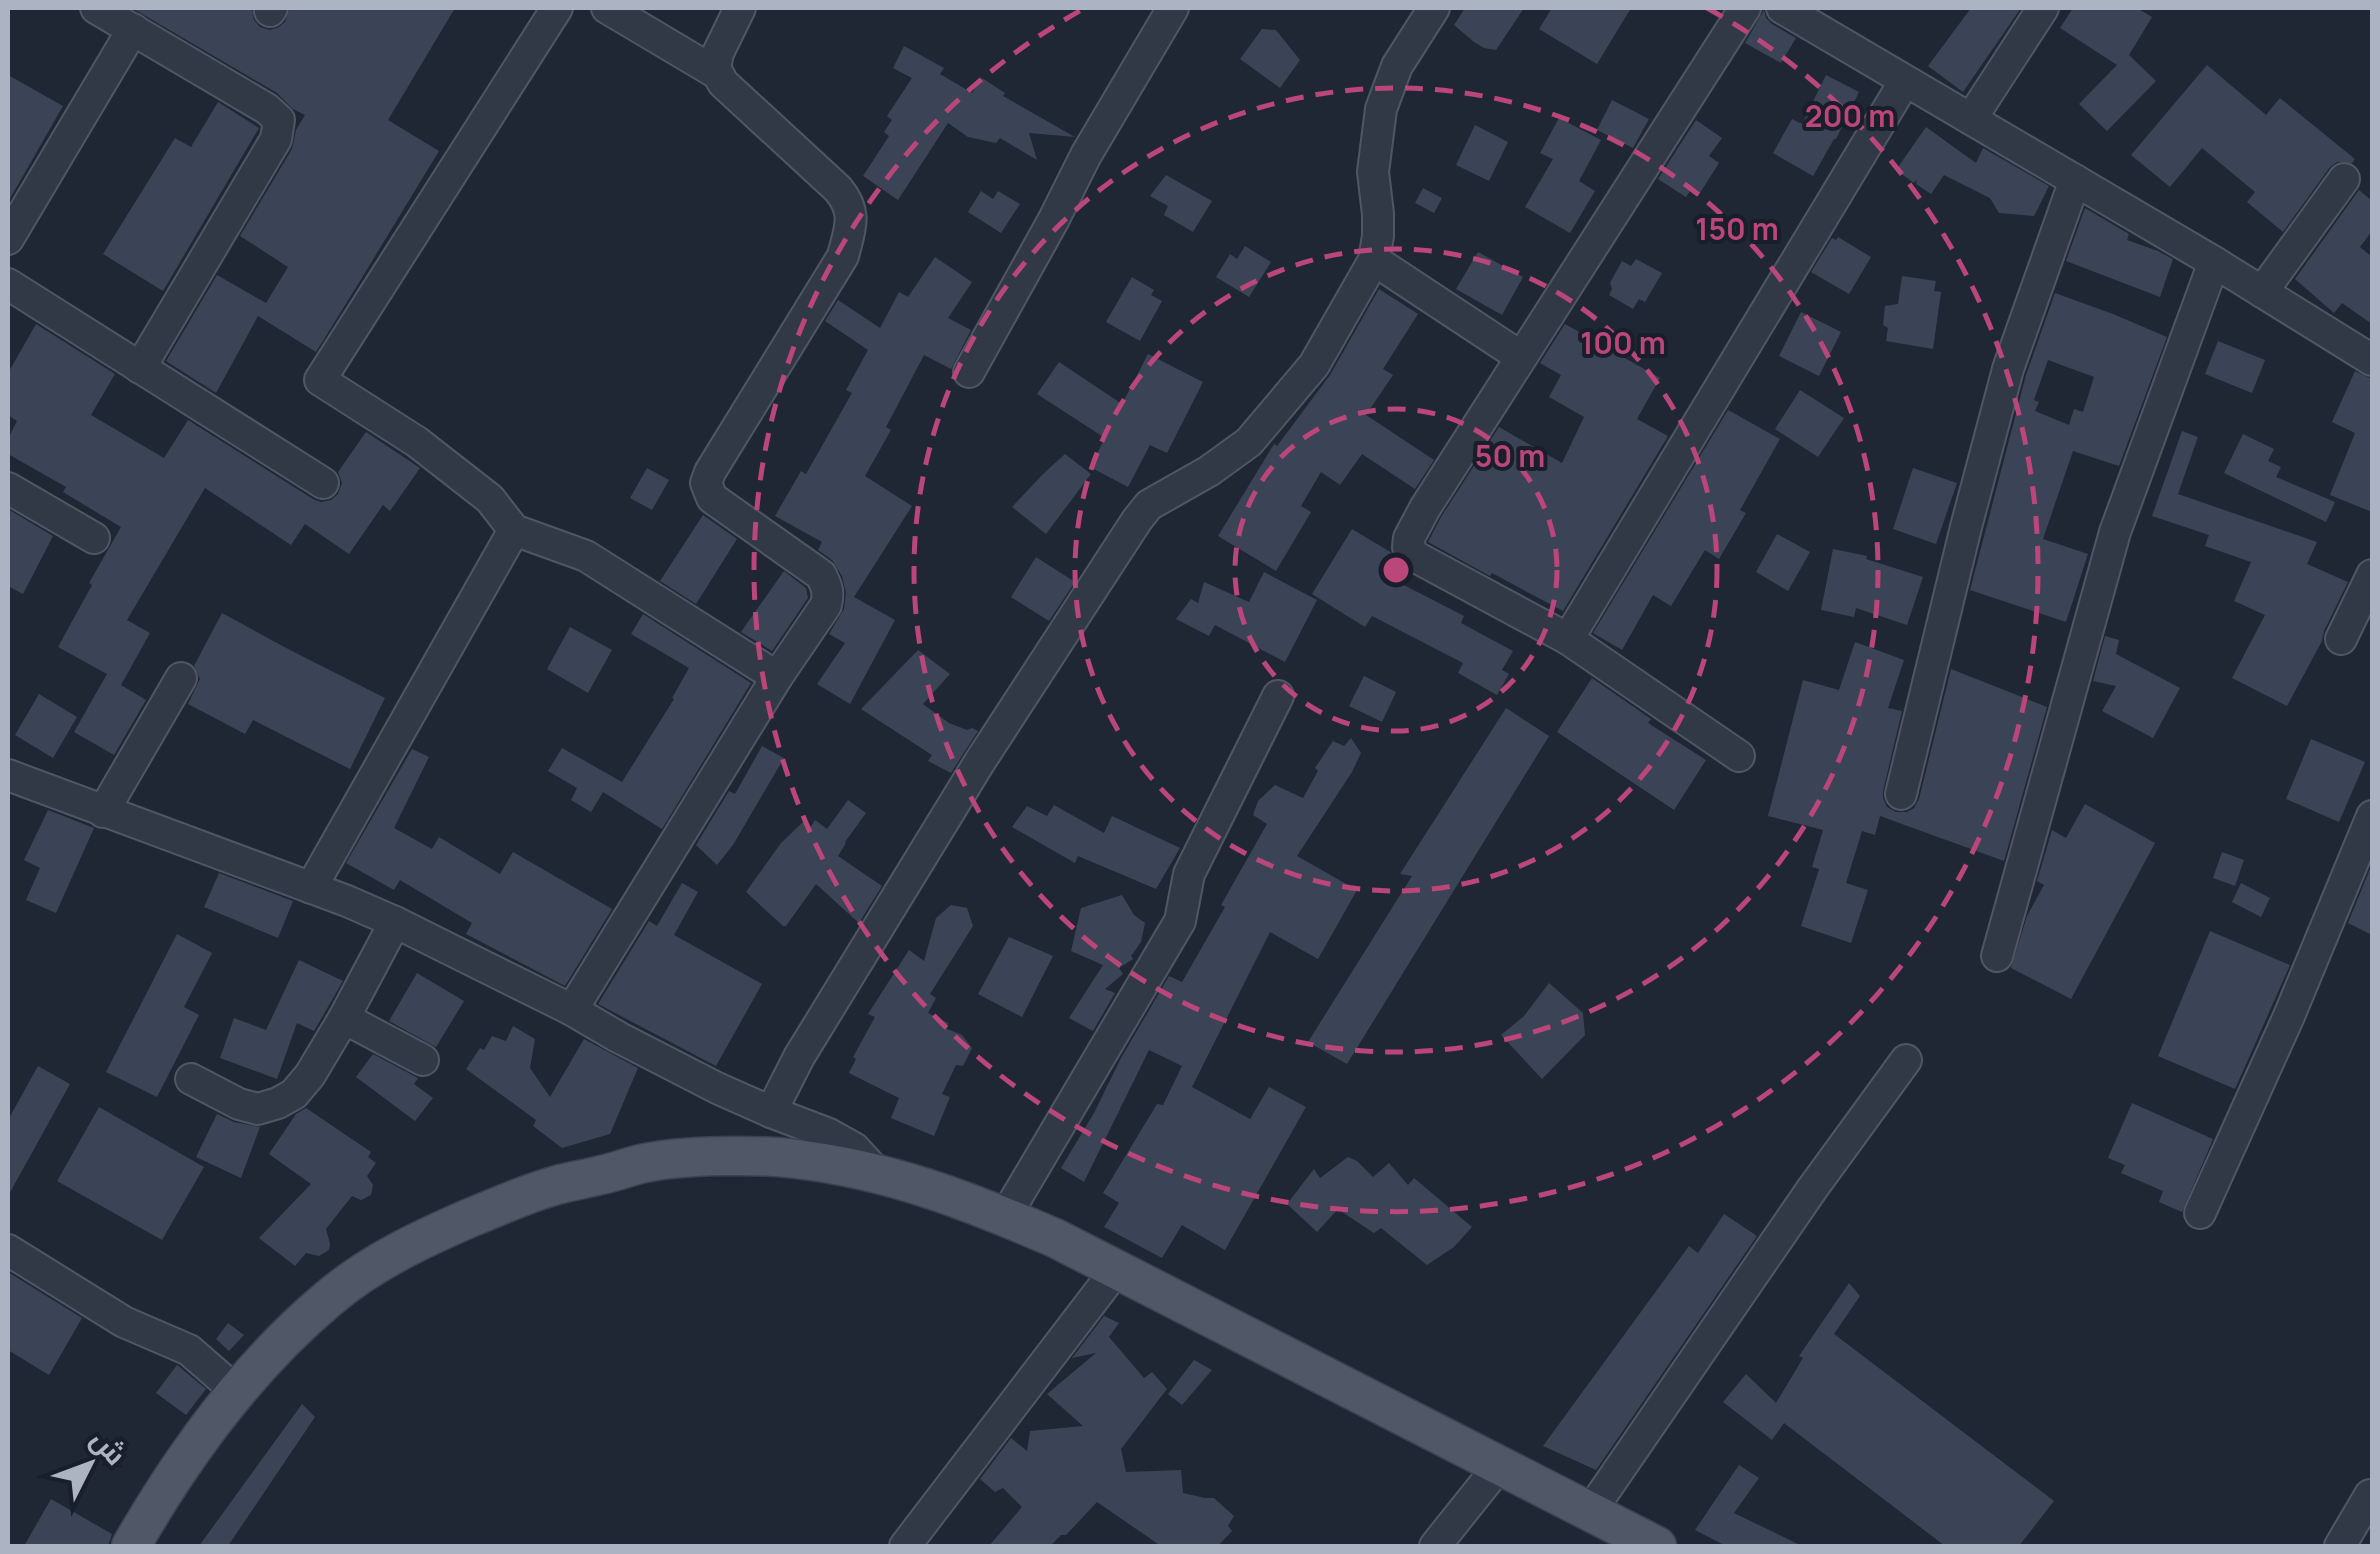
<svg xmlns="http://www.w3.org/2000/svg" width="2380" height="1554" font-family="Manrope,Cairo,sans-serif">
	<style>
		.building { fill: #3b4456; fill-rule: evenodd }
		.lines { fill: none; stroke-linecap: round; stroke-linejoin: round }
		.minor-casing { stroke: #505664; stroke-width: 34 }
		.major-casing { stroke: #3c424f; stroke-width: 41 }
		.minor { stroke: #323946; stroke-width: 30 }
		.major { stroke: #505766; stroke-width: 38 }
		.ring { fill: none; stroke: #bb467a; stroke-width: 5; stroke-dasharray: 18 12 }
		.centre { fill: #bb467a; stroke: #181e2a; stroke-width: 5 }
		.ring-label { font-size: 30px; text-anchor: middle; font-weight: bold; fill: #bb467a; stroke: #181e2a; stroke-width: 8; stroke-linejoin: round; paint-order: stroke }
	</style>
	<rect width="100%" height="100%" fill="#1f2735"/>
	<g class="building">
		<polygon points="132,8 252,8 254,20 260,27 270,30 279,27 285,22 290,8 455,8 388,120 439,151 352,294 316,352 258,316 216,393 166,361 217,275 266,303 288,267 240,236 292,149 296,130 305,115 293,109 277,93"/>
		<polygon points="1465,8 1524,8 1496,50 1484,48 1474,42 1454,25"/>
		<polygon points="1552,8 1631,8 1597,64 1539,29"/>
		<polygon points="1971,8 2021,8 1963,92 1928,66"/>
		<polygon points="2073,8 2137,8 2152,17 2129,55 2156,81 2107,131 2079,104 2117,65 2060,28"/>
		<polygon points="1764,10 1766,18 1772,24 1796,38 1781,63 1745,43"/>
		<polygon points="1262,29 1276,30 1300,60 1280,88 1240,59"/>
		<polygon points="904,46 944,68 940,74 972,93 982,78 1005,93 1003,96 1075,137 1029,133 1037,160 1000,138 996,143 968,137 948,123 898,200 863,176 889,136 884,132 892,120 887,116 912,78 893,68"/>
		<polygon points="2207,65 2266,115 2280,98 2355,159 2352,163 2337,162 2330,167 2283,232 2247,202 2255,192 2202,148 2170,187 2131,155"/>
		<polygon points="8,75 63,106 8,202"/>
		<polygon points="1826,75 1859,92 1836,139 1834,139 1813,176 1773,153 1792,119 1802,124"/>
		<polygon points="1612,100 1649,119 1633,148 1597,130"/>
		<polygon points="218,102 259,128 163,291 103,254 175,138 191,147"/>
		<polygon points="1559,118 1601,140 1579,181 1595,191 1570,233 1525,207 1553,159 1540,153"/>
		<polygon points="1696,120 1722,138 1709,156 1719,163 1698,196 1690,191 1686,197 1658,179"/>
		<polygon points="1475,125 1508,142 1489,181 1456,165"/>
		<polygon points="1926,127 1976,163 1983,148 2049,186 2034,216 1999,213 1990,198 1944,175 1931,194 1916,184 1917,179 1914,183 1896,170"/>
		<polygon points="1166,175 1212,201 1193,232 1164,215 1168,206 1150,196"/>
		<polygon points="1423,188 1442,198 1434,213 1415,203"/>
		<polygon points="2359,190 2372,201 2372,231 2360,247 2372,257 2372,324 2342,303 2334,313 2295,279"/>
		<polygon points="981,191 993,199 998,191 1020,204 1001,233 968,212"/>
		<polygon points="2085,208 2129,234 2127,240 2158,251 2173,259 2160,297 2066,261"/>
		<polygon points="1838,237 1871,257 1849,294 1811,272 1832,238 1836,240"/>
		<polygon points="1245,246 1271,262 1249,297 1216,277 1230,254 1237,259"/>
		<polygon points="1478,252 1523,277 1502,315 1456,289"/>
		<polygon points="935,257 972,282 948,318 971,330 951,369 924,355 886,427 891,430 865,476 912,506 854,597 895,620 850,704 817,684 845,643 829,634 844,609 846,593 842,576 832,560 818,550 822,542 775,516 801,471 806,474 852,393 846,390 868,350 825,321 838,300 880,328 899,292 908,297"/>
		<polygon points="1636,259 1662,273 1645,302 1639,299 1633,309 1609,295 1612,289 1610,283 1622,261 1631,266"/>
		<polygon points="1902,276 1936,281 1934,291 1941,292 1933,349 1886,341 1888,328 1883,325 1885,306 1898,304"/>
		<polygon points="1132,277 1154,290 1151,295 1162,301 1140,341 1106,322"/>
		<polygon points="1379,289 1418,314 1383,369 1393,375 1366,415 1434,460 1415,489 1362,454 1340,485 1321,472 1301,506 1311,512 1276,571 1218,536 1274,444 1277,446 1330,375"/>
		<path d="M2055 293 2113 314 2167 337 2119 466 2073 451 2043 539 2088 554 2066 622 1970 590 2026 375ZM2048 360 2094 377 2083 412 2074 409 2069 425 2035 411 2039 402 2034 400Z"/>
		<polygon points="1801,312 1841,332 1819,376 1779,356"/>
		<polygon points="36,324 115,374 91,415 164,458 188,420 313,499 321,502 331,500 338,494 342,483 338,472 366,432 420,468 390,511 383,505 349,554 305,524 291,545 205,488 127,620 150,633 121,685 146,700 114,755 74,732 107,674 58,647 92,585 89,583 121,527 63,492 66,487 8,454 8,439 17,421 8,415 8,373"/>
		<polygon points="1565,324 1660,378 1637,419 1668,436 1563,611 1492,573 1490,576 1428,542 1441,517 1499,427 1562,463 1584,417 1549,397 1561,375 1540,363"/>
		<polygon points="2218,341 2265,360 2252,393 2205,374"/>
		<polygon points="1148,354 1203,382 1167,453 1150,445 1128,487 1090,467 1105,438 1037,394 1059,362 1122,404"/>
		<polygon points="2355,371 2372,379 2372,512 2330,495 2355,433 2332,422"/>
		<polygon points="1800,390 1844,418 1818,457 1775,429"/>
		<polygon points="1728,410 1780,439 1740,510 1746,513 1719,559 1705,550 1671,606 1653,595 1622,650 1593,633"/>
		<polygon points="2182,431 2198,437 2178,494 2317,542 2307,564 2348,582 2324,631 2322,641 2287,706 2232,678 2265,615 2234,601 2251,562 2205,546 2209,535 2152,516"/>
		<polygon points="2243,434 2274,449 2268,461 2281,467 2276,477 2335,502 2326,522 2224,473"/>
		<polygon points="1065,454 1091,474 1046,534 1012,507 1043,474"/>
		<polygon points="647,468 669,480 652,510 630,498"/>
		<polygon points="1913,468 1957,483 1936,544 1893,529"/>
		<polygon points="8,509 53,536 23,594 8,586"/>
		<polygon points="703,515 737,539 696,604 660,581"/>
		<polygon points="1352,529 1392,553 1401,569 1394,580 1464,616 1461,623 1513,651 1502,670 1509,674 1497,695 1458,673 1463,663 1372,616 1365,627 1312,594"/>
		<polygon points="1777,534 1810,552 1788,591 1756,572"/>
		<polygon points="1833,549 1867,556 1866,559 1923,577 1907,625 1856,608 1854,617 1821,610"/>
		<polygon points="1036,557 1075,582 1049,621 1011,597"/>
		<polygon points="784,571 806,588 808,598 772,651 741,632"/>
		<polygon points="1264,572 1317,600 1285,662 1215,625 1209,636 1176,619 1191,599 1198,603 1204,582 1249,602"/>
		<polygon points="222,613 290,650 385,698 350,769 253,720 245,734 188,704 200,679 194,666"/>
		<polygon points="643,614 751,683 662,829 603,792 591,812 571,800 577,788 548,771 562,748 622,782 674,699 672,698 689,668 631,634"/>
		<polygon points="570,627 612,650 588,693 547,669"/>
		<polygon points="2105,636 2119,640 2116,654 2180,688 2153,738 2102,711 2116,686 2093,681"/>
		<polygon points="1855,642 1904,660 1888,708 1902,711 1883,791 1883,798 1887,807 1896,812 1907,812 1914,808 1919,799 1951,669 2047,707 2004,861 1880,816 1875,835 1862,831 1846,883 1868,890 1851,943 1801,926 1819,869 1812,867 1823,830 1768,816 1803,680 1839,690"/>
		<polygon points="918,650 950,674 923,704 949,723 967,730 972,728 978,731 951,773 928,761 932,755 861,709"/>
		<polygon points="1364,676 1396,692 1382,722 1349,706"/>
		<polygon points="1592,678 1651,719 1648,723 1706,760 1674,810 1557,732"/>
		<polygon points="39,694 77,717 53,758 15,735"/>
		<polygon points="1506,708 1549,736 1347,1064 1308,1042 1412,876 1400,874"/>
		<polygon points="1351,738 1361,753 1352,772 1297,856 1357,890 1318,959 1270,932 1192,1087 1250,1119 1269,1087 1306,1107 1225,1250 1182,1225 1162,1258 1104,1227 1119,1203 1103,1193 1157,1104 1163,1105 1182,1066 1149,1050 1084,1182 1061,1168 1094,1113 1121,1058 1169,976 1182,982 1225,907 1221,905 1267,824 1253,815 1258,801 1275,785 1303,798 1318,771 1315,768 1333,741 1344,746"/>
		<polygon points="2311,739 2365,762 2339,822 2286,799"/>
		<polygon points="762,746 784,758 733,845 717,865 696,845 729,791 735,794"/>
		<polygon points="412,749 429,757 394,828 432,849 439,837 500,874 513,852 612,909 565,986 466,934 472,923 400,880 394,890 346,863"/>
		<polygon points="848,800 866,813 845,842 846,843 838,856 882,886 859,923 816,884 786,926 783,926 746,892 781,843 803,822 810,828 815,820 827,829"/>
		<polygon points="2085,804 2155,843 2071,999 2011,968 2027,916 2044,885 2037,881 2052,830 2066,838"/>
		<polygon points="1054,805 1104,833 1112,816 1180,848 1156,889 1078,856 1075,863 1012,827 1027,806 1047,816"/>
		<polygon points="48,810 94,828 56,913 26,900 40,868 24,860"/>
		<polygon points="2222,852 2244,860 2235,886 2213,878"/>
		<polygon points="2372,864 2372,935 2348,923"/>
		<polygon points="219,873 293,901 278,938 204,907"/>
		<polygon points="682,883 698,892 674,935 762,984 716,1066 598,1004 649,921 657,926"/>
		<polygon points="2241,883 2270,898 2261,917 2232,902"/>
		<polygon points="1122,895 1134,915 1145,923 1141,942 1131,956 1133,959 1119,968 1123,974 1105,989 1115,993 1093,1031 1069,1018 1103,965 1071,951 1081,908"/>
		<polygon points="951,905 967,908 973,926 930,994 936,998 928,1013 948,1023 947,1029 962,1035 972,1048 963,1066 956,1065 942,1094 950,1097 934,1136 891,1118 899,1098 849,1073 856,1059 853,1057 875,1017 868,1014 909,950 924,961 936,918"/>
		<polygon points="2210,931 2290,965 2235,1089 2158,1056"/>
		<polygon points="177,934 212,953 184,1007 199,1015 157,1097 106,1072"/>
		<polygon points="1009,937 1053,956 1022,1017 978,994"/>
		<polygon points="299,960 343,981 314,1031 297,1023 277,1079 220,1058 234,1018 266,1030"/>
		<polygon points="417,973 464,1001 436,1047 389,1021"/>
		<polygon points="1549,983 1583,1013 1585,1035 1542,1079 1501,1035 1524,1016"/>
		<polygon points="513,1026 535,1039 530,1068 550,1097 584,1039 638,1068 610,1134 562,1148 533,1126 536,1120 466,1069 480,1048 484,1050 492,1036 506,1041"/>
		<polygon points="373,1054 418,1078 414,1084 433,1098 415,1121 356,1077"/>
		<polygon points="38,1066 70,1084 8,1196 8,1120"/>
		<polygon points="2132,1103 2213,1139 2182,1212 2159,1202 2163,1191 2121,1173 2125,1165 2108,1158"/>
		<polygon points="99,1107 204,1167 162,1240 57,1181"/>
		<polygon points="306,1108 371,1152 368,1157 376,1163 367,1176 373,1185 371,1195 361,1200 352,1196 326,1229 330,1244 329,1250 319,1256 306,1253 295,1266 259,1238 311,1184 269,1154 296,1114"/>
		<polygon points="217,1114 234,1122 260,1127 241,1178 196,1157"/>
		<polygon points="1348,1157 1357,1161 1373,1177 1389,1163 1408,1185 1414,1178 1472,1227 1454,1247 1427,1265 1381,1228 1374,1233 1339,1210 1337,1210 1317,1232 1287,1204 1314,1169 1320,1178"/>
		<polygon points="1724,1214 1757,1236 1596,1470 1543,1446 1689,1246 1698,1253"/>
		<polygon points="8,1272 82,1318 49,1375 8,1350"/>
		<polygon points="1849,1283 1860,1296 1834,1334 2054,1501 2019,1546 1945,1546 1784,1423 1772,1440 1723,1402 1746,1374 1776,1403 1803,1358 1799,1356"/>
		<polygon points="1104,1316 1119,1323 1109,1337 1144,1378 1152,1372 1167,1389 1121,1449 1126,1472 1181,1470 1183,1493 1205,1498 1214,1498 1234,1516 1228,1526 1232,1531 1218,1546 1161,1546 1097,1502 1066,1535 1061,1535 1050,1546 989,1546 1022,1507 1003,1488 995,1492 980,1479 1011,1438 1027,1451 1030,1431 1083,1426 1047,1394 1096,1353 1072,1358"/>
		<polygon points="228,1323 244,1335 229,1351 216,1339"/>
		<polygon points="1194,1360 1212,1370 1182,1405 1168,1394"/>
		<polygon points="177,1365 206,1389 186,1415 156,1393"/>
		<polygon points="302,1404 315,1417 228,1546 199,1546"/>
		<polygon points="1739,1465 1759,1478 1734,1513 1802,1546 1726,1546 1695,1530"/>
		<polygon points="51,1499 112,1534 108,1546 24,1546"/>
	</g>
	<g class="lines">
		<defs>
			<g id="minor">
				<polyline points="96,8 267,109 279,120 276,139 140,368"/>
				<polyline points="557,8 320,380 417,442 490,499 514,530 586,556 777,677"/>
				<polyline points="607,8 718,74"/>
				<polyline points="1782,8 2214,262 2372,360"/>
				<polyline points="270,11 272,8"/>
				<polyline points="1971,119 2043,8"/>
				<polyline points="8,239 133,29"/>
				<polyline points="1374,260 1521,357"/>
				<polyline points="8,284 323,483"/>
				<polyline points="2262,292 2344,179"/>
				<polyline points="969,372 1054,219 1086,155 1173,8"/>
				<polyline points="8,488 94,538"/>
				<polyline points="1568,639 1416,557 1408,547 1409,538 1425,508 1745,8"/>
				<polyline points="2341,639 2372,575"/>
				<polyline points="1739,756 1568,639 1905,81"/>
				<polyline points="8,775 347,901 395,922 572,1010 618,1037 717,1088 771,1112 829,1134 854,1148 877,1173"/>
				<polyline points="1901,794 1966,527 2008,369 2075,180"/>
				<polyline points="103,812 181,678"/>
				<polyline points="311,888 514,530"/>
				<polyline points="1997,956 2115,532 2214,262"/>
				<path d="M572 1010 777 677 826 605C829 592 827 587 821 575L712 498 706 483 710 472 843 256C850 228 858 213 838 189L723 83 715 68 718 53 740 8"/>
				<polyline points="344,1018 423,1060"/>
				<polyline points="191,1079 239,1104 258,1109 278,1103 294,1094 310,1075 344,1018 395,922"/>
				<polyline points="771,1112 799,1057 979,763 1137,520 1149,505 1209,471 1249,442 1314,365 1374,260 1378,236 1378,214 1373,172 1381,109 1397,66 1434,8"/>
				<polyline points="2200,1213 2289,1016 2372,816"/>
				<polyline points="1005,1217 1180,921 1189,874 1278,696"/>
				<polyline points="8,1250 124,1322 189,1350 236,1391"/>
				<polyline points="1590,1512 1812,1189 1906,1060"/>
				<polyline points="905,1546 1116,1270"/>
				<polyline points="1435,1546 1499,1466"/>
				<polyline points="2340,1546 2370,1495"/>
			</g>
			<path id="major" d="M131 1546C183 1455 247 1367 328 1299 370 1263 421 1239 472 1217 500 1206 527 1193 557 1185 571 1181 586 1179 601 1175 616 1172 630 1166 645 1163 683 1155 757 1154 796 1159 890 1170 969 1201 1055 1238L1657 1546"/>
		</defs>
		<use href="#minor" class="minor-casing"/>
		<use href="#major" class="major-casing"/>
		<use href="#minor" class="minor"/>
		<use href="#major" class="major"/>
	</g>
	<g class="ring">
		<circle cx="1396" cy="570" r="161"/>
		<circle cx="1396" cy="570" r="321"/>
		<circle cx="1396" cy="570" r="482"/>
		<path d="M1707 8A642 642 0 1 1 1085 8"/>
	</g>
	<circle cx="1396" cy="570" r="15" class="centre"/>
	<g class="ring-label">
		<text x="1850" y="127">200 m</text>
		<text x="1737" y="240">150 m</text>
		<text x="1623" y="354">100 m</text>
		<text x="1510" y="467">50 m</text>
	</g>
	<rect width="2380" height="1554" fill="none" stroke="#acb3c3" stroke-width="20"/>
	<g transform="translate(90 1464) rotate(48)" stroke="#181e2a" stroke-width="8" paint-order="stroke">
	<path d="M0-8L18 38L0 25L-18 38Z" fill="#acb3c3"/>
	<text y="-15" font-size="28" font-weight="bold" text-anchor="middle" fill="#acb3c3">ش</text>
	</g>
</svg>
